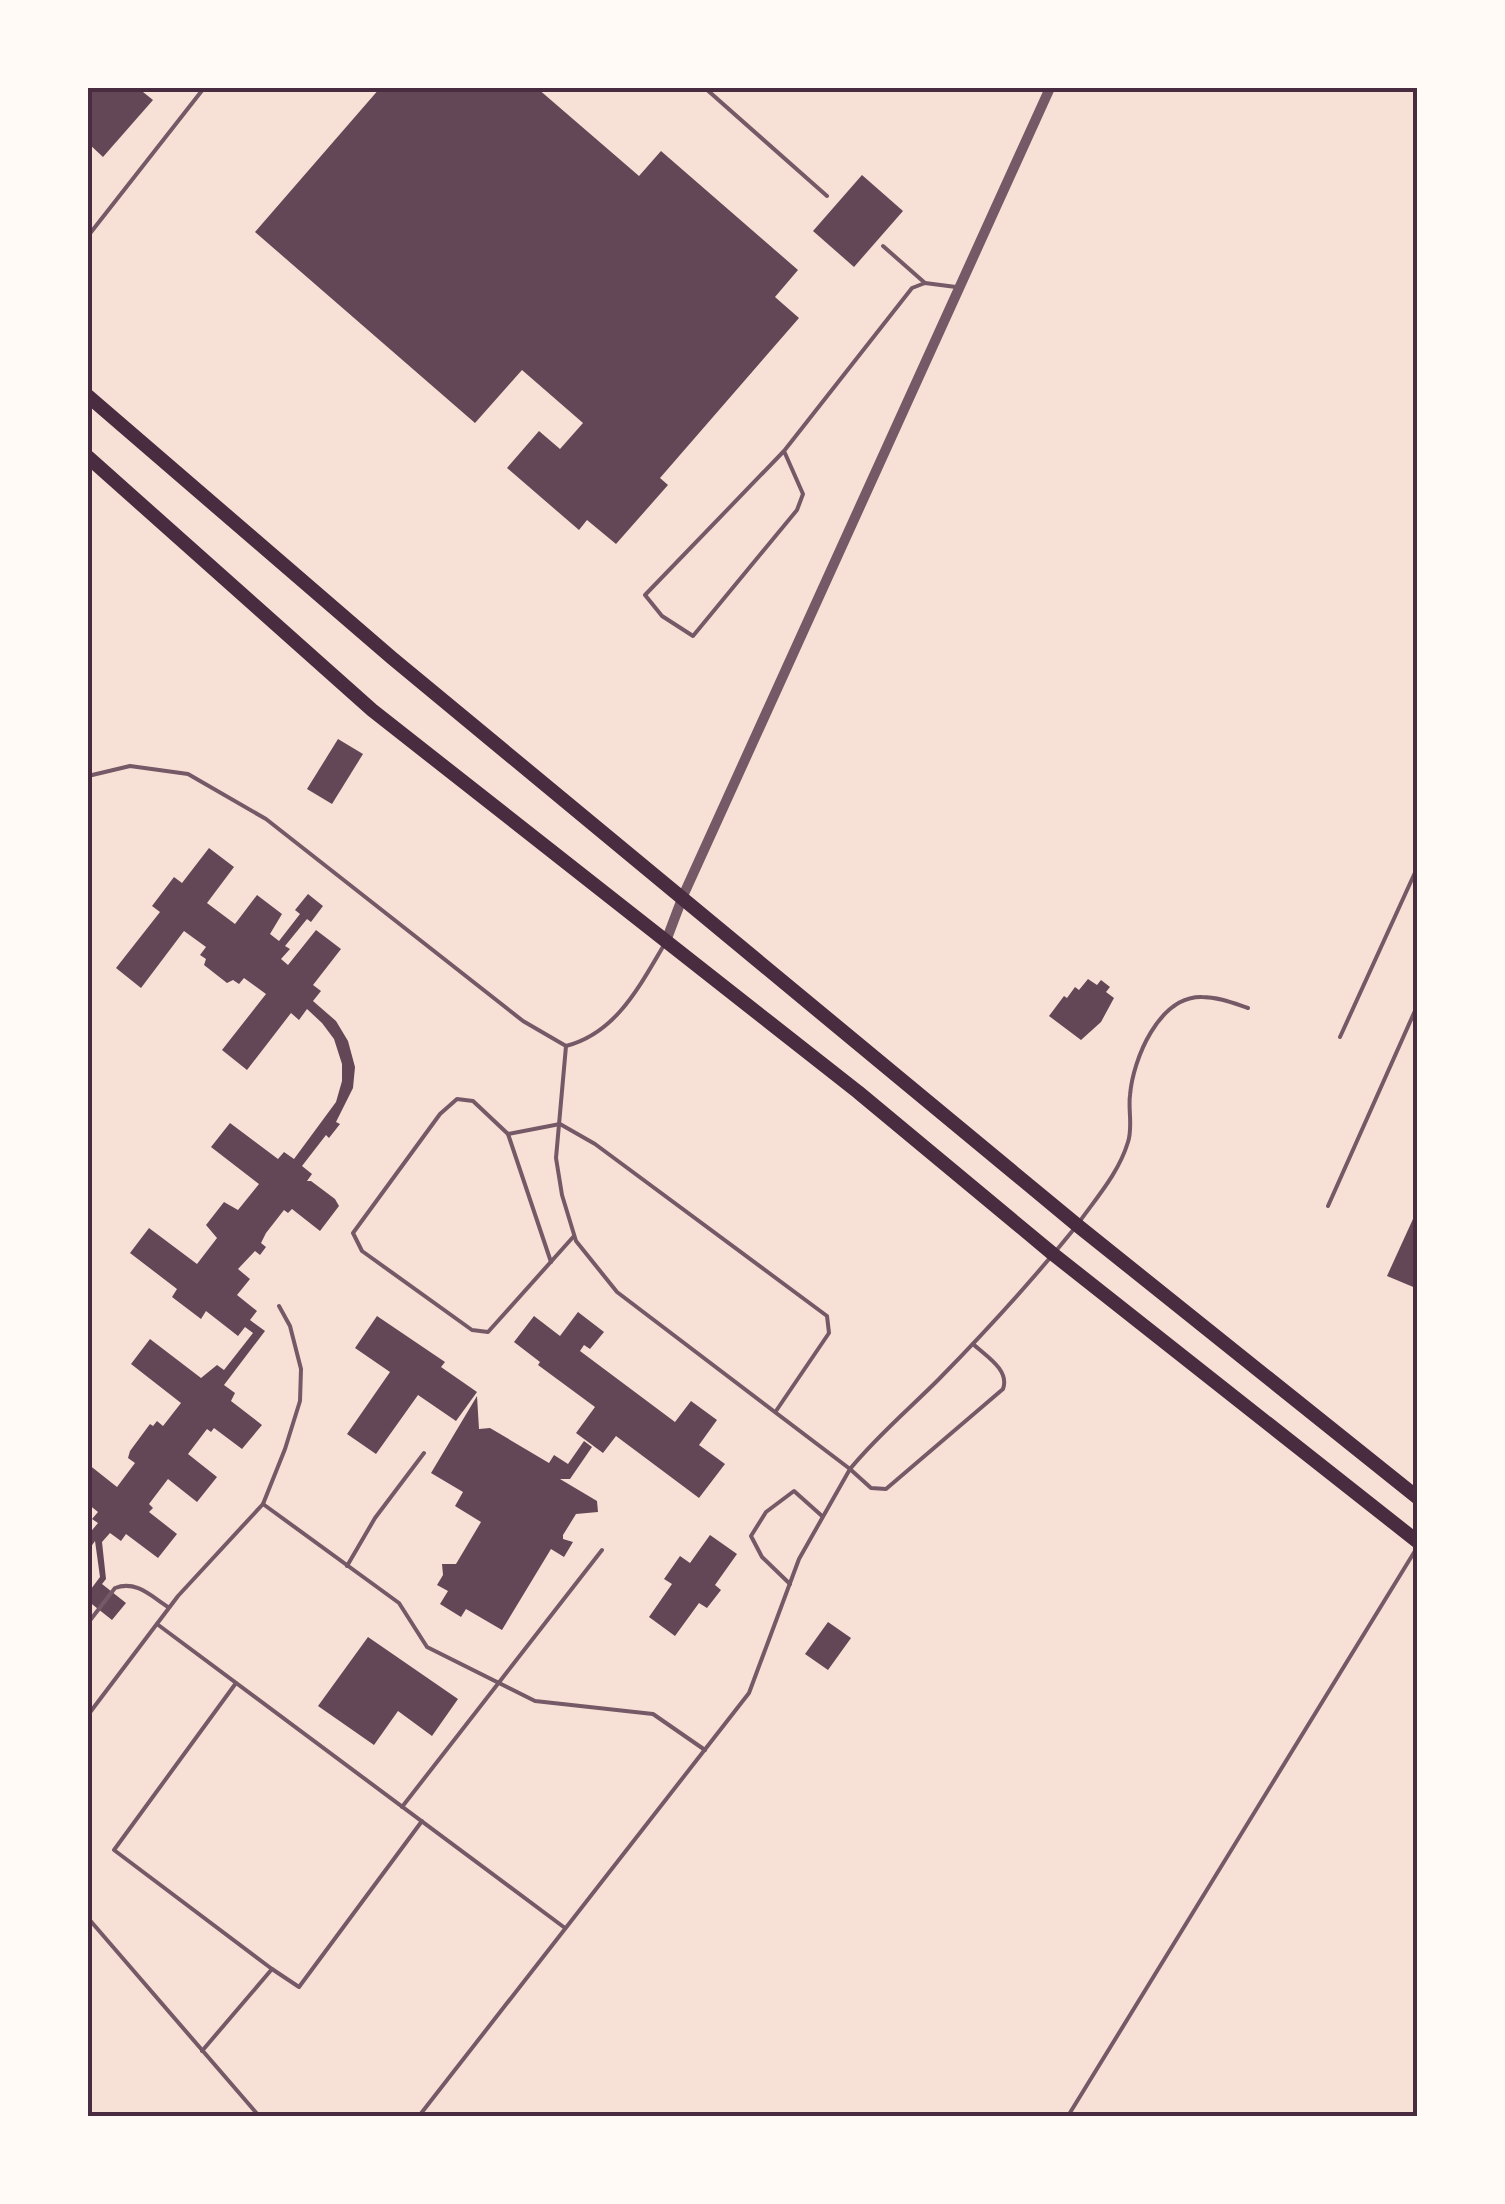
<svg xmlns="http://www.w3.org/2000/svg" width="1505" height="2204" font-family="Cabin,sans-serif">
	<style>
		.building { fill: #644757 }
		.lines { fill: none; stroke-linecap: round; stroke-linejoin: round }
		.service { stroke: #755966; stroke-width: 4 }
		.tertiary { stroke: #755966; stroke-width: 10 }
		.primary { stroke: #4a2c40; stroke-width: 14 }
		.neatline { fill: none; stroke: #4a2c40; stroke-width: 4 }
	</style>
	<rect width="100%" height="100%" fill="#f7e1d7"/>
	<g class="building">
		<polygon points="88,88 138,88 153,100 103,157 88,143"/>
		<polygon points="380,88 537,88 639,176 661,151 798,270 775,297 799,318 660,478 668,485 616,544 587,520 579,530 507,468 539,431 560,449 583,423 522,370 475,423 255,232"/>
		<polygon points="862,175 903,211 854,267 813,231"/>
		<polygon points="338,739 363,754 332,804 307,789"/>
		<polygon points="209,848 234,867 207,903 235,924 257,895 282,914 270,934 279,941 300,914 295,910 308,894 323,906 311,922 307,919 285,946 290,949 281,959 288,965 316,930 341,949 313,985 321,991 313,1001 336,1021 348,1041 355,1067 353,1088 336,1122 340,1124 329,1138 326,1135 302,1166 312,1174 307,1181 311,1181 335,1199 339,1206 320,1231 292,1209 288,1213 284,1210 266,1233 261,1243 266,1247 260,1255 255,1251 238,1269 250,1279 237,1295 257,1311 250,1320 265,1331 224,1385 235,1393 231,1401 262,1425 242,1449 214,1428 211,1432 207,1429 188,1454 217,1477 197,1502 168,1479 149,1504 153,1508 149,1512 177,1534 158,1558 126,1534 121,1541 110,1533 102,1542 106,1579 102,1584 126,1603 112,1620 88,1601 88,1593 100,1577 95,1541 88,1551 88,1535 98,1523 92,1519 98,1512 88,1504 88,1464 117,1487 135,1463 128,1458 130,1451 150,1424 153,1426 157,1421 163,1426 181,1403 131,1364 150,1339 201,1378 217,1365 224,1370 253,1333 245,1327 238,1336 206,1311 201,1319 172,1297 177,1289 130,1253 149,1228 197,1264 217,1238 206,1225 224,1202 238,1210 259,1184 211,1147 230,1123 278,1159 284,1152 294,1159 336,1102 342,1081 342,1064 334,1039 322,1023 307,1009 299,1020 291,1013 247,1070 222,1050 266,994 244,978 239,984 233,980 227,983 204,965 206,959 200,955 206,947 184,931 141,988 116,968 160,912 152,906 174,877 182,883"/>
		<polygon points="1088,979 1097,985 1101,980 1110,987 1106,992 1114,998 1101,1022 1081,1040 1049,1016 1064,996 1067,998 1075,987 1079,990"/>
		<polygon points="1418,1208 1418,1289 1387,1276"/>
		<polygon points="578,1312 604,1332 590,1349 584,1345 580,1351 675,1422 691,1401 717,1420 699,1445 725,1464 699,1498 616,1436 603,1453 576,1433 595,1407 538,1365 540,1362 514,1342 534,1316 560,1336"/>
		<polygon points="377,1316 445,1362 441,1367 477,1392 456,1421 418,1395 376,1454 347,1434 390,1372 355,1348"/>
		<polygon points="477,1396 479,1429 490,1428 549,1463 554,1455 568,1464 584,1441 592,1447 570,1479 560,1479 597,1501 598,1512 576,1514 563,1535 563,1539 573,1542 564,1557 551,1549 502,1630 466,1609 461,1617 440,1604 448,1591 437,1585 443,1575 442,1564 456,1564 481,1522 455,1506 463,1492 431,1473"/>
		<polygon points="710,1535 737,1554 715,1585 721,1590 707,1608 699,1603 675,1636 649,1617 672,1584 664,1579 680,1556 690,1563"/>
		<polygon points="828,1622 851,1638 828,1670 805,1654"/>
		<polygon points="368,1637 458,1699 432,1736 398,1711 374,1745 318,1706"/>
	</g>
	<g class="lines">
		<g class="service">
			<polyline points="705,88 827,196"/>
			<polyline points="88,236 204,88"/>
			<polyline points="883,246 925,283"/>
			<polyline points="784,451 803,494 797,510 693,636 662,616 645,595 784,451 912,288 925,283 956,287"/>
			<path d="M88 776 130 766 188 774 266 819 523 1021 566 1046C616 1033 639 987 664 945"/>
			<polyline points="1340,1037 1418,866"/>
			<path d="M566 1046 556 1158 562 1195 576 1241 617 1292 850 1469C877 1436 908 1410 938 1380 986 1331 1031 1282 1074 1229"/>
			<polyline points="508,1134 551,1262"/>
			<polyline points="1328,1206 1418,1004"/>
			<path d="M1080 1221C1098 1196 1119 1172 1128 1142 1133 1127 1128 1110 1130 1095 1133 1059 1159 996 1202 997 1218 997 1233 1003 1248 1008"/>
			<polyline points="574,1236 488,1332 472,1330 362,1251 353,1233 440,1114 457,1099 473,1101 508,1134 560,1124 595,1144 827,1316 829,1333 776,1411"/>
			<polyline points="263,1504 399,1603 427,1647 535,1701 653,1714 705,1750"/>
			<polyline points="347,1566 375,1518 424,1453"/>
			<polyline points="790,1584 762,1557 751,1536 766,1512 794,1491 822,1516"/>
			<path d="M88 1623 115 1588C136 1580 151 1596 168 1607"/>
			<polyline points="157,1624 565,1928"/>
			<polyline points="88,1715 178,1596 263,1504 285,1449 300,1401 301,1369 290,1326 279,1306"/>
			<polyline points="402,1807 602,1550"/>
			<polyline points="88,1918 259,2116"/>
			<polyline points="272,1969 299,1987 422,1821"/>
			<polyline points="202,2051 272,1969 114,1850 236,1683"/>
			<path d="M419 2116 749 1693 799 1559 850 1469 871 1488 886 1489 1003 1389C1010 1370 986 1356 973 1344"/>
			<polyline points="1068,2116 1418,1546"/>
		</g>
		<polyline class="tertiary" points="666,941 683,896 1050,88"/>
		<g class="primary">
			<polyline points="88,396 392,658 1077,1225 1418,1498"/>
			<polyline points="88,457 372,710 858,1092 1053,1254 1418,1542"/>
		</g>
	</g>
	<rect width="1505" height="2204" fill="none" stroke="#fffaf5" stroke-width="180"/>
	<rect x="90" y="90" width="1325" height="2024" class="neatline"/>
</svg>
